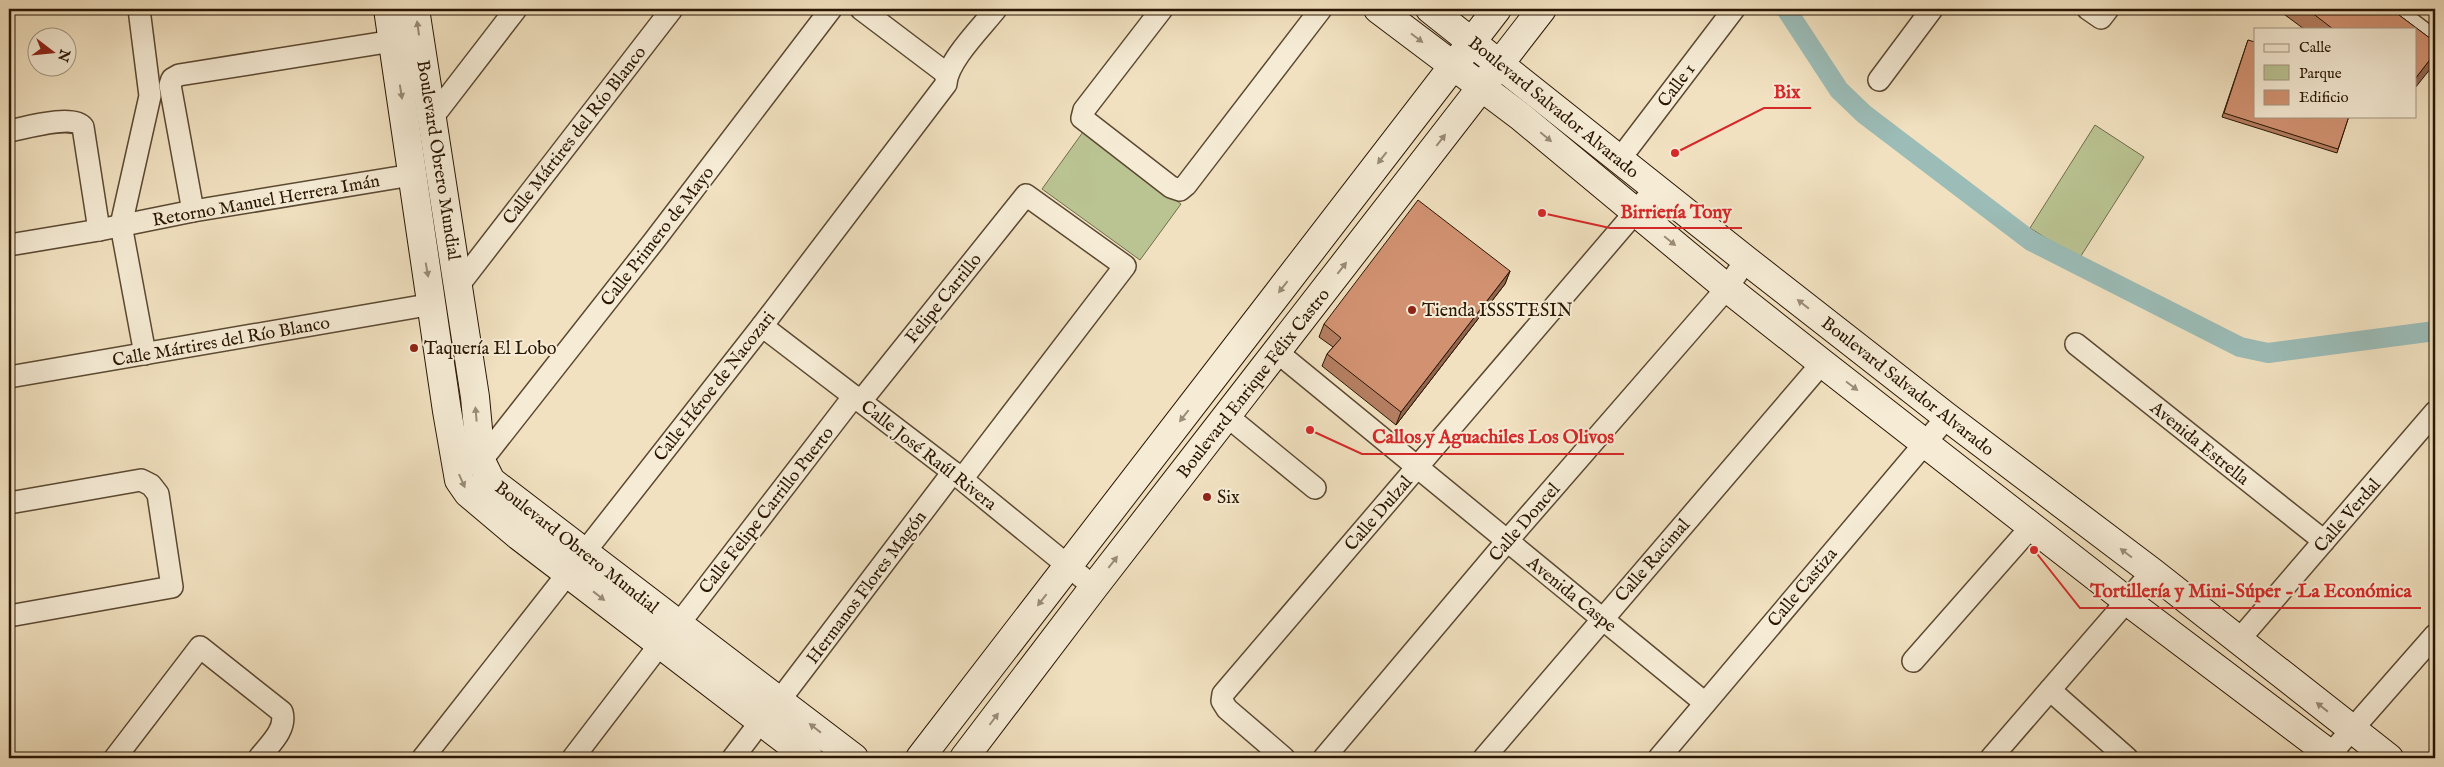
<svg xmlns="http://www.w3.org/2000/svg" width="2444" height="767" font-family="'IM FELL English',serif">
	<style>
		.green { fill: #bac392; stroke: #726c4a }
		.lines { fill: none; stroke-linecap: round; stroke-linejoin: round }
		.canal { stroke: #9bbcb7; stroke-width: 20 }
		.street-casing { stroke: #5b4932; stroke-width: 24 }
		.secondary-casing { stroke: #291603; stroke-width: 30 }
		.street { stroke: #f6ecd6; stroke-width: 21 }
		.secondary { stroke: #f6ecd6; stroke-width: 28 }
		.wall { fill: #b57e62; stroke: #291603 }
		.shaded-wall { fill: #936650; stroke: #291603 }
		.building { fill: #d29272; stroke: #291603 }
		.oneway { fill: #9a8c77 }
		.poi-dot { fill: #8f2418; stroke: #f6ecd6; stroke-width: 2 }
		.labels { text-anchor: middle; stroke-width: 4; stroke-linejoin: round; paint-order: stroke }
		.street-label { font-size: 18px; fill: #291603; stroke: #f6ecd6 }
		.poi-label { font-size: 18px; fill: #291603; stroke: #f6ecd6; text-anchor: start }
		.leader { fill: none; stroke: #d62828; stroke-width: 2 }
		.callout-dot { fill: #d62828; stroke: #f6ecd6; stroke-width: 2 }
		.callout-label { font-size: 19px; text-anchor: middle; font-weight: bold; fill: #d62828; stroke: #f6ecd6; stroke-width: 4; stroke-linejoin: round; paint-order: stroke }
	</style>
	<rect width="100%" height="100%" fill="#f1e1c0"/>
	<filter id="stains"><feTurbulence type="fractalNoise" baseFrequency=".004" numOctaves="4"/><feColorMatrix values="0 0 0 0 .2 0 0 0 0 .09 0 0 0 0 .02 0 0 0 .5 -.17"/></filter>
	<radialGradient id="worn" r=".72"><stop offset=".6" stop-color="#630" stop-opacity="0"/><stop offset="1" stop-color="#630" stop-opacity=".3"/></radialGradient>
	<g class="green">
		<polygon points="2095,125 2144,157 2079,259 2030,228"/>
		<polygon points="1083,132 1181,204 1140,260 1042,189"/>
	</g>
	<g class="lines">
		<polyline class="canal" points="1786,9 1839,90 1864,114 2031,241 2240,347 2268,353 2435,331"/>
		<defs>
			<g id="street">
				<polyline points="139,9 150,96 121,225 145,354"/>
				<polyline points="861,9 943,71 946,76"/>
				<polyline points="1162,9 1084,110 1082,118 1171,187 1180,190 1186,185 1321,9"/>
				<polyline points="2088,9 2101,18 2108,9"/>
				<polyline points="2392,9 2435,42"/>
				<polyline points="1879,80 1932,9"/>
				<polyline points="432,118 516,9"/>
				<path d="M9 131C25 128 73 114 83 127L99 230"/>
				<polyline points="1619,160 1734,9"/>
				<polyline points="193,211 170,85 172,79 179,75 393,41"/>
				<polyline points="9,245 99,230 193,211 412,175"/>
				<polyline points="458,286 672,9"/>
				<polyline points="762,326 953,472 1094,587"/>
				<polyline points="2076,344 2324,541"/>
				<polyline points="1277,352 1705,703"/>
				<polyline points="9,377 433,304"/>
				<polyline points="861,401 1026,195 1125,266 962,479"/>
				<polyline points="1227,416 1315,488"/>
				<polyline points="481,461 654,241 831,9"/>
				<polyline points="9,503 141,480 151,485 158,494 172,587 9,616"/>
				<polyline points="678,625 854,396"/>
				<polyline points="2238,641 2435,412"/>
				<polyline points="1913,661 2031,527"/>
				<polyline points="2050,690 2127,758"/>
				<polyline points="779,701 953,472"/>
				<path d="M115 758 200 647 282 712C287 730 269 745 259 758"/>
				<path d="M423 758 762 326 946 84C947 61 982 27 996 9"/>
				<polyline points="573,758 661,643"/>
				<polyline points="733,758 761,721"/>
				<polyline points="1284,758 1227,709 1222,701 1223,694 1655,189"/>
				<polyline points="1324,758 1507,541 1727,288 1746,260"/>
				<polyline points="1484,758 1822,363"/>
				<polyline points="1659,758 1947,417"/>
				<polyline points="1991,758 2152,572"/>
				<polyline points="2327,758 2435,635"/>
			</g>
			<g id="secondary">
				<polyline points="388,9 447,411 459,480 468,493 519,536 809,758"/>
				<polyline points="415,9 475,397 481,461 491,481 854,758"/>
				<polyline points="1378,9 1520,116 1727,288 1822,363 2127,601 2335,758"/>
				<polyline points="1430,9 1746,260 1947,417 2152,572 2389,758"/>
				<polyline points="920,758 1497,9"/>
				<polyline points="964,758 1094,587 1542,9"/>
			</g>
		</defs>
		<use href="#street" class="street-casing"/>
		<use href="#secondary" class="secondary-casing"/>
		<use href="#street" class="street"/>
		<use href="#secondary" class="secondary"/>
	</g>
	<g class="wall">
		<polygon points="2277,9 2391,9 2435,42 2435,63 2415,29 2304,29"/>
		<polygon points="2248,40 2349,116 2337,153 2222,117"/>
		<polygon points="1510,271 1505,284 1396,425 1322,366 1327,354 1333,347 1319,337 1324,324"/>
	</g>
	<g class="shaded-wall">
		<polygon points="2435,53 2435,63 2415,88 2415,79"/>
		<polygon points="1510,271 1505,284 1396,425 1401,412"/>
	</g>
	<g class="building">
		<polygon points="2307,9 2391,9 2435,42 2435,53 2415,79 2415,29 2333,29"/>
		<polygon points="2248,40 2255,42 2255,116 2349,116 2338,149 2224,113"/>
		<polygon points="1418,200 1510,271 1401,412 1327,354 1341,338 1324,324"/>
	</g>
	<defs><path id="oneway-solid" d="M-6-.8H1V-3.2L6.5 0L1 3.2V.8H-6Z" transform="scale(1.25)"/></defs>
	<g class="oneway">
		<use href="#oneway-solid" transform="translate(418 28) rotate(-98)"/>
		<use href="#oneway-solid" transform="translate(1417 38) rotate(37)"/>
		<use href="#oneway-solid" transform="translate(401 92) rotate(81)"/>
		<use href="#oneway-solid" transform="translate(1546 137) rotate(40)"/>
		<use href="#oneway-solid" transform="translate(1441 140) rotate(-52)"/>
		<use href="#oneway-solid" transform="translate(1382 158) rotate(128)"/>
		<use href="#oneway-solid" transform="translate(1670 241) rotate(39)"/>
		<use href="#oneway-solid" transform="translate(1342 268) rotate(-52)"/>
		<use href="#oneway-solid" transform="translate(427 270) rotate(80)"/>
		<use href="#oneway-solid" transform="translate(1283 287) rotate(128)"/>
		<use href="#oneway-solid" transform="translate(1803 304) rotate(-142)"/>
		<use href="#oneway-solid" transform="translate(1852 386) rotate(37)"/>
		<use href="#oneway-solid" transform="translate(476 414) rotate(-95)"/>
		<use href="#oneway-solid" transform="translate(1184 416) rotate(128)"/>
		<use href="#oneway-solid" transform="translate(462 481) rotate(66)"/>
		<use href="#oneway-solid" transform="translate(2126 553) rotate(-143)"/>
		<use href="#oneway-solid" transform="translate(1113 562) rotate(-52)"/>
		<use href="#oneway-solid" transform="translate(599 596) rotate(38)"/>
		<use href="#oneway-solid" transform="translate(1042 600) rotate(128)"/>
		<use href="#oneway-solid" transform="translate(2322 707) rotate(-142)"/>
		<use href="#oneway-solid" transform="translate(994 719) rotate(-53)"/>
		<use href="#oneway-solid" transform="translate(815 728) rotate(-142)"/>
	</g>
	<g class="poi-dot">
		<circle cx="1412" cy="310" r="5"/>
		<circle cx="414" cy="348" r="5"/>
		<circle cx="1207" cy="497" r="5"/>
	</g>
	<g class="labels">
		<g class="street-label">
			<text transform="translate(1676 85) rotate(-53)" y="6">Calle 1</text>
			<text transform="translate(1554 107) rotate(39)" y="6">Boulevard Salvador Alvarado</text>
			<text transform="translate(574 135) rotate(-52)" y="6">Calle Mártires del Río Blanco</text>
			<text transform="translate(439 160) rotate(81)" y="6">Boulevard Obrero Mundial</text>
			<text transform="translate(266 200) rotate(-10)" y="6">Retorno Manuel Herrera Imán</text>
			<text transform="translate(657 236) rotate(-52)" y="6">Calle Primero de Mayo</text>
			<text transform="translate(943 298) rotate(-51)" y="6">Felipe Carrillo</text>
			<text transform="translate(221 341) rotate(-10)" y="6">Calle Mártires del Río Blanco</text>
			<text transform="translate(1253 383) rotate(-52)" y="6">Boulevard Enrique Félix Castro</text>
			<text transform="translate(714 386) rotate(-52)" y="6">Calle Héroe de Nacozari</text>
			<text transform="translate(1908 386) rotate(38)" y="6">Boulevard Salvador Alvarado</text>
			<text transform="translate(2200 443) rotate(39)" y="6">Avenida Estrella</text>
			<text transform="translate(929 455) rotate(38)" y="6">Calle José Raúl Rivera</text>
			<text transform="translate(766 510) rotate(-52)" y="6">Calle Felipe Carrillo Puerto</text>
			<text transform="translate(1378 513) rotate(-49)" y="6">Calle Dulzal</text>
			<text transform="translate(2347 515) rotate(-49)" y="6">Calle Verdal</text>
			<text transform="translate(1524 522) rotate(-49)" y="6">Calle Doncel</text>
			<text transform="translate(577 547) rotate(38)" y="6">Boulevard Obrero Mundial</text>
			<text transform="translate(1652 560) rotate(-49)" y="6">Calle Racimal</text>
			<text transform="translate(866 587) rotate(-53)" y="6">Hermanos Flores Magón</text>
			<text transform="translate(1802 587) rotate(-50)" y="6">Calle Castiza</text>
			<text transform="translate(1572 594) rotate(39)" y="6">Avenida Caspe</text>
		</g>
		<g class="poi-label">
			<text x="1422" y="316">Tienda ISSSTESIN</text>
			<text x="424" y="354">Taquería El Lobo</text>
			<text x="1217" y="503">Six</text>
		</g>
	</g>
	<path class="leader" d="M1675 153L1764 108H1811M1542 213L1610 228H1742M1310 430L1362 454H1624M2034 550L2080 608H2421"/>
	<g class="callout-dot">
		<circle cx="1675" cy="153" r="5"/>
		<circle cx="1542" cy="213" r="5"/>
		<circle cx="1310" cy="430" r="5"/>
		<circle cx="2034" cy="550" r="5"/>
	</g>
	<g class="callout-label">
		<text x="1787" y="98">Bix</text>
		<text x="1676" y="218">Birriería Tony</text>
		<text x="1493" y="443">Callos y Aguachiles Los Olivos</text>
		<text x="2251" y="597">Tortillería y Mini-Súper - La Económica</text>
	</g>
	<rect width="2444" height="767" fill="none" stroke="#f1e1c0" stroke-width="30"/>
	<rect x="10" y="10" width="2424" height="747" fill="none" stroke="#291603" stroke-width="2.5"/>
	<rect x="15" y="15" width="2414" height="737" fill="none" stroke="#291603"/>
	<rect x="2254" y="28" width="162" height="90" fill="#f6ecd6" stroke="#a49682"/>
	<rect x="2264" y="44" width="25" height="8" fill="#f6ecd6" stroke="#a49682"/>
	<text x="2299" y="52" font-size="15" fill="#291603">Calle</text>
	<rect x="2264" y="65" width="25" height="15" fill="#bac392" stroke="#a49682"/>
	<text x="2299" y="78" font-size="15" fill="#291603">Parque</text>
	<rect x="2264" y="90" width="25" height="15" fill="#d29272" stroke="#a49682"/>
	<text x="2299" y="102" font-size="15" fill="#291603">Edificio</text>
	<g transform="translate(52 52) rotate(106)"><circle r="24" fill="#f6ecd6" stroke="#a49682"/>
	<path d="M0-4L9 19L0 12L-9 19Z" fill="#8f2418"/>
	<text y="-8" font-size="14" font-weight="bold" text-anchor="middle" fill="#291603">N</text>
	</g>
	<rect width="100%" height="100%" filter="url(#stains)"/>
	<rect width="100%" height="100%" fill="url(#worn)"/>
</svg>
